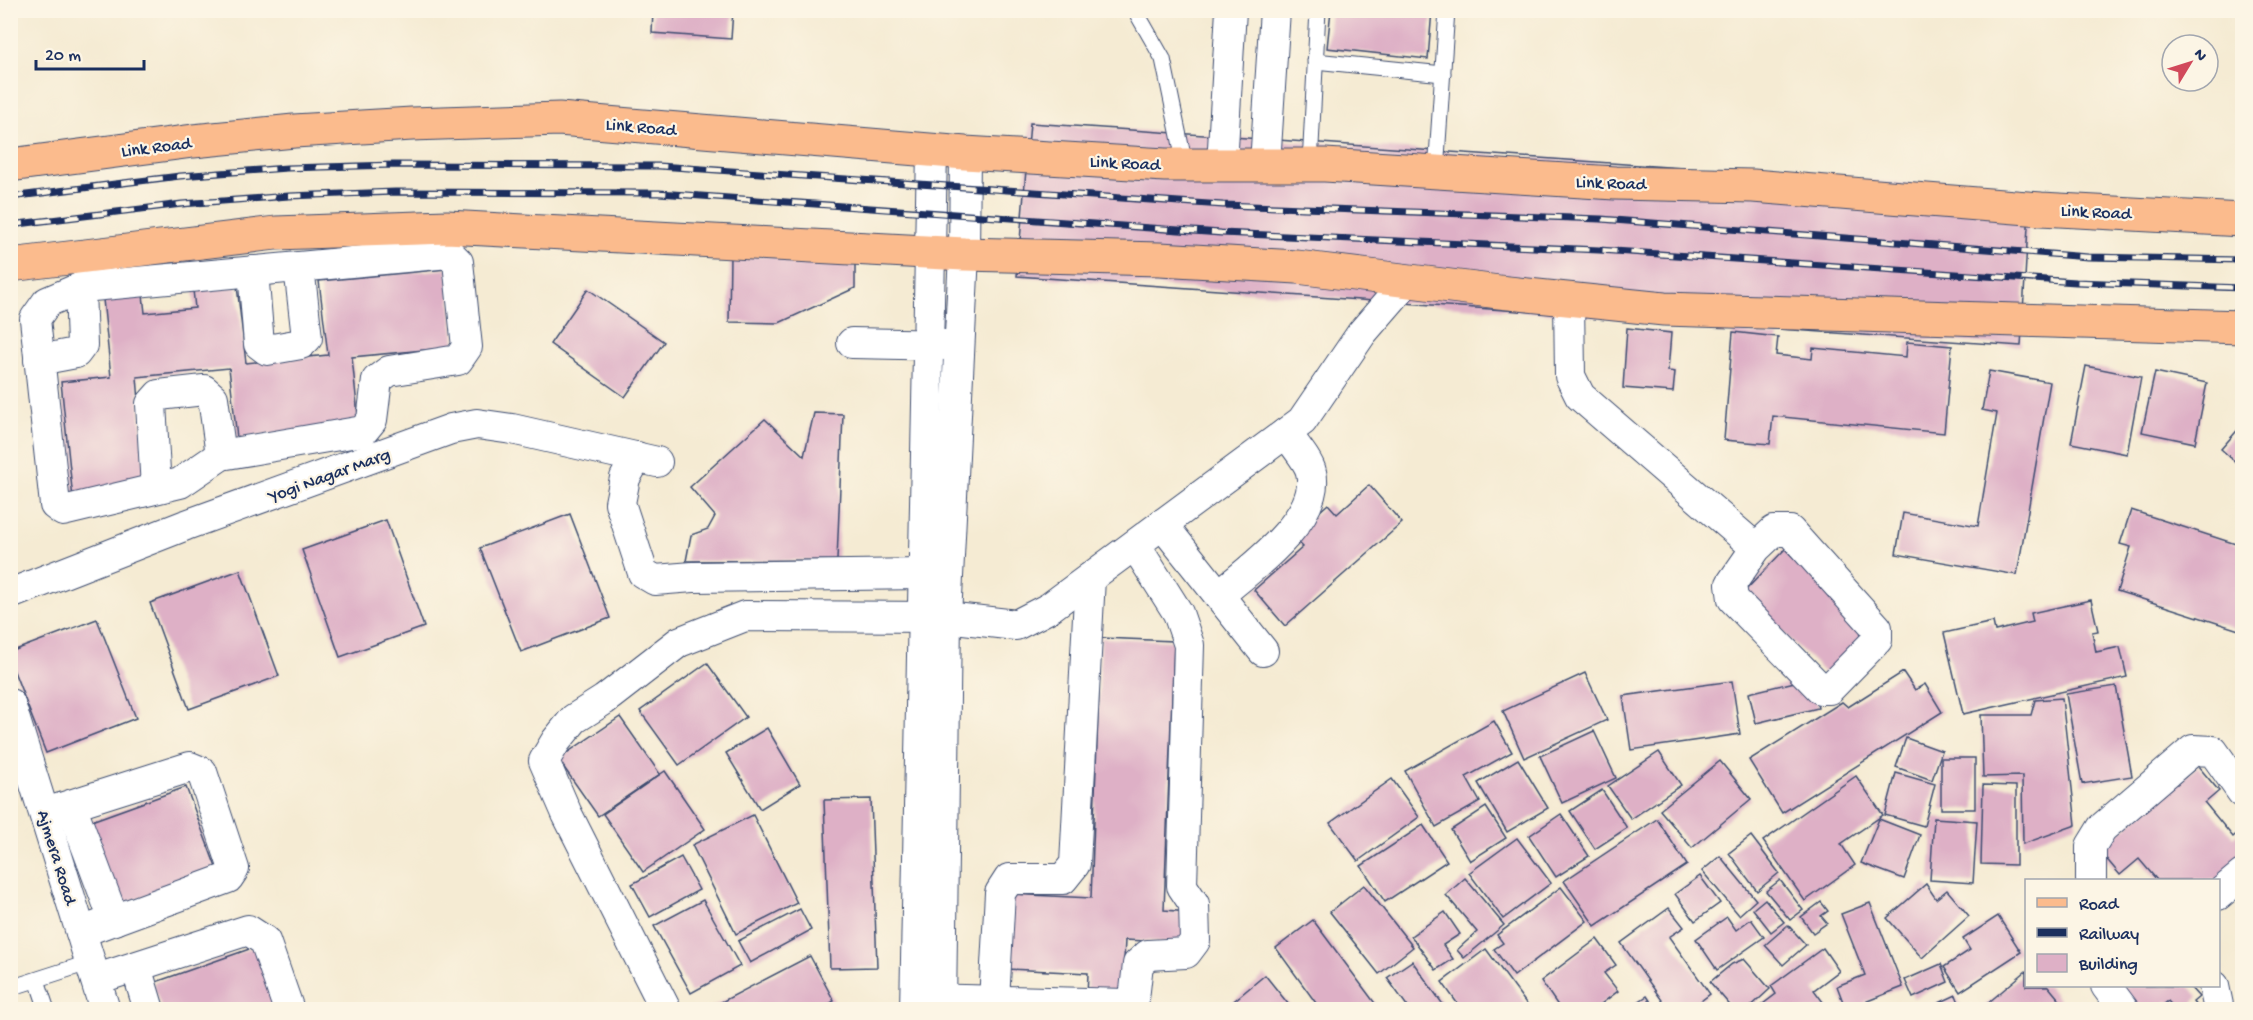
<svg xmlns="http://www.w3.org/2000/svg" width="2253" height="1020" font-family="'Gochi Hand',sans-serif">
	<style>
		.building { fill: #deb0c6 }
		.lines { fill: none; stroke-linecap: round; stroke-linejoin: round }
		.lane-casing { stroke: #3c4b70; stroke-width: 17 }
		.street-casing { stroke: #3c4b70; stroke-width: 32 }
		.primary-casing { stroke: #3c4b70; stroke-width: 35 }
		.lane { stroke: #fff; stroke-width: 15 }
		.street { stroke: #fff; stroke-width: 30 }
		.primary { stroke: #fbbb8d; stroke-width: 33 }
		.rail-casing { stroke: #1b2f5e; stroke-width: 7 }
		.rail { stroke: #fcf5e5; stroke-width: 4.5; stroke-dasharray: 14; stroke-linecap: butt }
		.labels { text-anchor: middle; stroke-width: 4.5; stroke-linejoin: round; paint-order: stroke }
		.street-label { font-size: 18px; fill: #1b2f5e; stroke: #fcf5e5 }
	</style>
	<rect width="100%" height="100%" fill="#fcf5e5"/>
	<filter id="ink" filterUnits="userSpaceOnUse"><feTurbulence type="fractalNoise" baseFrequency=".0167" numOctaves="2"/><feDisplacementMap in="SourceGraphic" scale="12" xChannelSelector="R" yChannelSelector="G"/><feConvolveMatrix kernelMatrix="1 2 1 2 8 2 1 2 1" color-interpolation-filters="sRGB"/></filter>
	<filter id="wash" filterUnits="userSpaceOnUse"><feTurbulence type="fractalNoise" baseFrequency=".008" numOctaves="4" result="noise"/><feDisplacementMap in="SourceGraphic" scale="24" xChannelSelector="R" yChannelSelector="G"/><feGaussianBlur stdDeviation="1.35" result="paint"/><feColorMatrix in="noise" values="0 0 0 0 0 0 0 0 0 0 0 0 0 0 0 0 0 1.4 0 .05"/><feComposite in="paint" operator="in"/></filter>
	<g filter="url(#wash)">
		<rect width="100%" height="100%" fill="#f5ebd3"/>
		<g id="blocks">
			<g class="building">
				<polygon points="653,10 733,10 731,39 652,33"/>
				<polygon points="1331,10 1432,10 1428,59 1327,48"/>
				<polygon points="1030,123 2030,192 2021,346 1017,276"/>
				<polygon points="730,256 855,257 855,288 779,323 729,322"/>
				<polygon points="447,269 455,347 352,357 359,426 237,438 229,368 137,377 146,486 73,499 61,382 111,377 103,299 143,295 145,313 195,308 193,290 237,286 246,363 328,355 319,281"/>
				<polygon points="588,289 664,342 625,397 550,344"/>
				<polygon points="1627,328 1671,333 1668,371 1675,372 1673,392 1623,388"/>
				<polygon points="1733,332 1778,337 1776,355 1812,359 1813,348 1906,357 1907,342 1952,346 1944,433 1773,416 1770,444 1724,440"/>
				<polygon points="2086,366 2141,377 2127,454 2071,443"/>
				<polygon points="1989,371 2050,382 2017,575 1896,554 1903,513 1978,526 1997,413 1982,410"/>
				<polygon points="2155,372 2207,383 2195,443 2142,432"/>
				<polygon points="814,413 843,414 837,560 686,561 691,535 708,529 715,516 690,487 765,419 804,456"/>
				<polygon points="2242,425 2242,466 2241,467 2221,449"/>
				<polygon points="1369,485 1402,523 1285,626 1254,590 1303,547 1292,536 1328,504 1337,514"/>
				<polygon points="2131,510 2242,546 2242,631 2117,591 2131,547 2120,544"/>
				<polygon points="570,514 610,618 521,652 480,548"/>
				<polygon points="386,520 424,627 340,657 302,550"/>
				<polygon points="1785,549 1868,633 1829,677 1743,593"/>
				<polygon points="240,570 279,676 189,709 150,603"/>
				<polygon points="2091,600 2098,631 2092,632 2096,652 2120,647 2127,677 1963,714 1944,633 1993,622 1995,631 2033,622 2031,613"/>
				<polygon points="97,619 136,718 46,753 10,661 10,652"/>
				<polygon points="1101,638 1174,641 1164,910 1190,912 1189,943 1125,940 1122,998 1087,996 1088,973 1007,969 1009,894 1091,898"/>
				<polygon points="707,663 746,717 679,765 640,711"/>
				<polygon points="1903,672 1915,690 1925,684 1942,712 1782,813 1749,760 1842,702 1848,707"/>
				<polygon points="1585,673 1607,720 1524,758 1503,711"/>
				<polygon points="1811,678 1818,708 1756,723 1749,693"/>
				<polygon points="1732,681 1740,734 1631,750 1623,696"/>
				<polygon points="2116,686 2132,776 2082,784 2066,694"/>
				<polygon points="2062,698 2076,825 2023,844 2022,776 1983,777 1981,715 2031,715 2035,700"/>
				<polygon points="620,717 660,774 598,816 558,759"/>
				<polygon points="1494,721 1512,752 1466,777 1480,802 1436,827 1405,771"/>
				<polygon points="767,728 800,784 760,809 726,753"/>
				<polygon points="1594,731 1616,778 1562,803 1540,756"/>
				<polygon points="1906,738 1942,751 1932,780 1896,767"/>
				<polygon points="1659,752 1681,785 1631,819 1608,786"/>
				<rect x="1941" y="758" width="34" height="51"/>
				<polygon points="1518,759 1548,808 1507,832 1478,783"/>
				<polygon points="1720,761 1751,799 1692,848 1660,810"/>
				<polygon points="2198,766 2219,791 2205,803 2233,837 2242,829 2242,865 2218,880 2157,880 2139,859 2120,875 2099,850"/>
				<polygon points="665,771 705,829 643,872 603,814"/>
				<polygon points="1896,773 1935,784 1924,826 1885,815"/>
				<polygon points="1856,776 1883,815 1841,844 1855,865 1805,901 1763,841"/>
				<polygon points="1392,779 1419,817 1358,861 1330,823"/>
				<polygon points="1983,785 2016,786 2016,865 1981,864"/>
				<polygon points="186,787 217,870 121,905 86,823"/>
				<polygon points="1602,790 1627,828 1595,849 1570,811"/>
				<polygon points="871,799 877,967 830,968 824,800"/>
				<polygon points="1486,807 1506,838 1470,861 1451,830"/>
				<polygon points="1561,814 1589,856 1556,877 1529,836"/>
				<polygon points="753,815 797,903 736,934 692,845"/>
				<polygon points="1934,818 1977,821 1973,883 1930,880"/>
				<polygon points="1657,819 1687,865 1595,926 1564,881"/>
				<polygon points="1879,819 1920,835 1904,879 1861,863"/>
				<polygon points="1423,825 1447,861 1385,902 1361,866"/>
				<polygon points="1751,836 1779,873 1757,891 1729,853"/>
				<polygon points="1517,838 1551,883 1503,919 1469,873"/>
				<polygon points="1720,856 1756,900 1739,915 1702,871"/>
				<polygon points="681,857 699,890 650,917 632,884"/>
				<polygon points="1700,876 1720,903 1695,921 1675,894"/>
				<polygon points="1465,878 1504,925 1464,958 1457,950 1477,932 1446,895"/>
				<polygon points="1780,880 1803,910 1790,920 1766,891"/>
				<polygon points="1926,884 1936,899 1947,890 1969,916 1922,958 1887,918"/>
				<polygon points="1364,885 1413,947 1379,974 1330,912"/>
				<polygon points="1561,887 1587,921 1514,976 1494,949 1503,943 1497,935"/>
				<polygon points="1765,899 1784,922 1771,932 1753,909"/>
				<polygon points="703,900 740,966 691,993 654,926"/>
				<polygon points="1821,902 1828,911 1821,916 1827,923 1813,933 1801,917"/>
				<polygon points="1870,903 1903,987 1865,1002 1868,1010 1846,1010 1837,986 1865,975 1841,914"/>
				<polygon points="1669,908 1684,927 1669,937 1710,994 1689,1010 1669,1010 1621,943"/>
				<polygon points="800,909 811,930 750,963 738,941"/>
				<polygon points="1445,912 1460,934 1443,945 1453,959 1436,970 1411,936"/>
				<polygon points="1998,916 2021,952 1960,992 1944,967 1970,950 1963,939"/>
				<polygon points="1727,917 1736,930 1751,919 1764,937 1717,970 1696,939"/>
				<polygon points="1313,920 1380,1010 1321,1010 1276,948"/>
				<polygon points="1788,925 1806,945 1783,965 1765,945"/>
				<polygon points="1597,939 1616,965 1604,973 1618,991 1593,1010 1561,1010 1541,981"/>
				<polygon points="255,947 278,1010 162,1010 153,983"/>
				<polygon points="1823,948 1839,971 1814,990 1829,1010 1755,1010 1776,994 1771,986"/>
				<polygon points="1486,949 1531,1010 1462,1010 1442,982"/>
				<polygon points="810,956 834,1001 819,1010 706,1010"/>
				<polygon points="1744,959 1770,989 1747,1010 1734,1010 1710,982 1732,964"/>
				<polygon points="1412,961 1447,1010 1410,1010 1387,978"/>
				<polygon points="1941,964 1948,982 1913,998 1905,980"/>
				<polygon points="2026,971 2026,986 2048,986 2068,1010 1984,1010 1982,1008"/>
				<polygon points="1265,975 1293,1010 1223,1010"/>
				<polygon points="2115,986 2189,986 2199,997 2193,1002 2199,1010 2176,1010 2168,1001 2157,1010 2135,1010"/>
				<polygon points="1956,995 1962,1010 1924,1010"/>
				<polygon points="1647,996 1656,1010 1626,1010"/>
			</g>
		</g>
	</g>
	<g filter="url(#ink)">
		<use href="#blocks" fill-opacity="0" stroke="#3c4b70" stroke-width="1.5"/>
		<g class="lines">
			<defs>
				<g id="lane">
					<polyline points="1135,10 1163,59 1185,165"/>
					<polyline points="1315,61 1443,74"/>
					<polyline points="1310,165 1318,10"/>
					<polyline points="1436,172 1447,10"/>
					<polyline points="37,980 47,1010"/>
					<polyline points="10,988 91,962"/>
				</g>
				<g id="street">
					<polyline points="1265,164 1275,10"/>
					<polyline points="1222,165 1231,10"/>
					<polygon points="449,253 458,262 467,347 458,360 389,371 377,380 372,420 363,431 221,455 180,483 63,511 55,505 35,319 47,302 82,287"/>
					<polyline points="253,271 259,344 267,350 301,344 307,338 299,267"/>
					<polyline points="1569,299 1570,376 1580,396 1756,548 1774,531 1790,531 1877,628 1877,640 1829,689 1821,689 1733,599 1731,584 1756,548"/>
					<polyline points="852,343 948,345"/>
					<polyline points="39,360 76,353 82,345 80,288"/>
					<polyline points="637,457 625,478 620,503 643,573 655,580 693,577 924,574"/>
					<polyline points="156,488 151,404 159,395 204,390 213,398 221,455"/>
					<polyline points="1162,524 1263,651"/>
					<polyline points="10,594 186,525 451,429 477,424 512,429 657,462"/>
					<path d="M1219 595C1249 570 1322 518 1311 472 1309 462 1293 443 1286 433"/>
					<polyline points="10,704 105,1010"/>
					<polyline points="71,805 114,920"/>
					<polyline points="45,813 190,767 202,772 234,869 228,878 81,932"/>
					<polyline points="2091,880 2091,846 2102,828 2193,750 2213,751 2242,792"/>
					<polyline points="2218,895 2242,875"/>
					<polyline points="136,967 149,1010"/>
					<polyline points="97,979 248,930 265,941 289,1010"/>
					<polyline points="2106,986 2124,1010"/>
					<polyline points="2214,986 2219,1010"/>
					<polyline points="923,999 1127,1004 1134,999 1138,964 1148,955 1186,953 1195,941 1194,904 1182,886 1189,645 1178,613 1135,545"/>
					<polyline points="994,1001 1000,893 1009,879 1063,879 1075,864 1090,578"/>
					<polyline points="666,1010 567,814 544,761 556,741 574,719 604,700 679,642 745,616 946,617 1016,625 1049,608 1302,421 1362,333 1407,281"/>
					<polyline points="915,1010 932,151"/>
					<polyline points="941,1010 946,617 964,254 965,153"/>
				</g>
				<g id="primary">
					<polyline points="10,165 193,141 294,131 412,124 559,119 965,153 1165,165 1325,165 1615,183 1753,186 2041,209 2242,220"/>
					<polyline points="10,265 276,233 447,227 964,254 1160,259 1297,267 1499,292 1664,309 2242,327"/>
				</g>
			</defs>
			<use href="#lane" class="lane-casing"/>
			<use href="#street" class="street-casing"/>
			<use href="#primary" class="primary-casing"/>
			<use href="#lane" class="lane"/>
			<use href="#street" class="street"/>
			<use href="#primary" class="primary"/>
			<defs>
				<g id="rail">
					<polyline points="10,197 180,176 287,168 394,165 659,166 1223,205 1601,219 2088,257 2242,260"/>
					<polyline points="10,225 182,204 289,196 395,192 659,193 1221,233 1599,250 2076,282 2242,288"/>
				</g>
			</defs>
			<use href="#rail" class="rail-casing"/>
			<use href="#rail" class="rail"/>
		</g>
	</g>
	<g class="labels">
		<g class="street-label">
			<text transform="translate(641 126) rotate(5)" y="6">Link Road</text>
			<text transform="translate(156 146) rotate(-7)" y="6">Link Road</text>
			<text transform="translate(1125 162) rotate(3)" y="6">Link Road</text>
			<text transform="translate(1611 182) rotate(2)" y="6">Link Road</text>
			<text transform="translate(2096 211) rotate(3)" y="6">Link Road</text>
			<text transform="translate(329 474) rotate(-20)" y="6">Yogi Nagar Marg</text>
			<text transform="translate(58 857) rotate(73)" y="6">Ajmera Road</text>
		</g>
	</g>
	<rect width="2253" height="1020" fill="none" stroke="#fcf5e5" stroke-width="36"/>
	<rect x="2025" y="879" width="195" height="108" fill="#fcf5e5" stroke="#a2a6af" stroke-width="1.5"/>
	<rect x="2037" y="898" width="30" height="9" fill="#fbbb8d" stroke="#a2a6af" stroke-width="1.5"/>
	<text x="2079" y="909" font-size="18" fill="#1b2f5e">Road</text>
	<rect x="2037" y="928" width="30" height="9" fill="#1b2f5e" stroke="#a2a6af" stroke-width="1.5"/>
	<text x="2079" y="939" font-size="18" fill="#1b2f5e">Railway</text>
	<rect x="2037" y="954" width="30" height="18" fill="#deb0c6" stroke="#a2a6af" stroke-width="1.5"/>
	<text x="2079" y="969" font-size="18" fill="#1b2f5e">Building</text>
	<g transform="translate(2190 63) rotate(52)"><circle r="28" fill="#fcf5e5" stroke="#a2a6af" stroke-width="1.5"/>
	<path d="M0-4.5L10 22L0 15L-10 22Z" fill="#d1495b"/>
	<text y="-9" font-size="16" font-weight="bold" text-anchor="middle" fill="#1b2f5e">N</text>
	</g>
	<path d="M36 60v9h108v-9" fill="none" stroke="#1b2f5e" stroke-width="3"/>
	<text x="45" y="60" font-size="18" fill="#1b2f5e" stroke="#fcf5e5" stroke-width="4.5" paint-order="stroke">20 m</text>
</svg>
